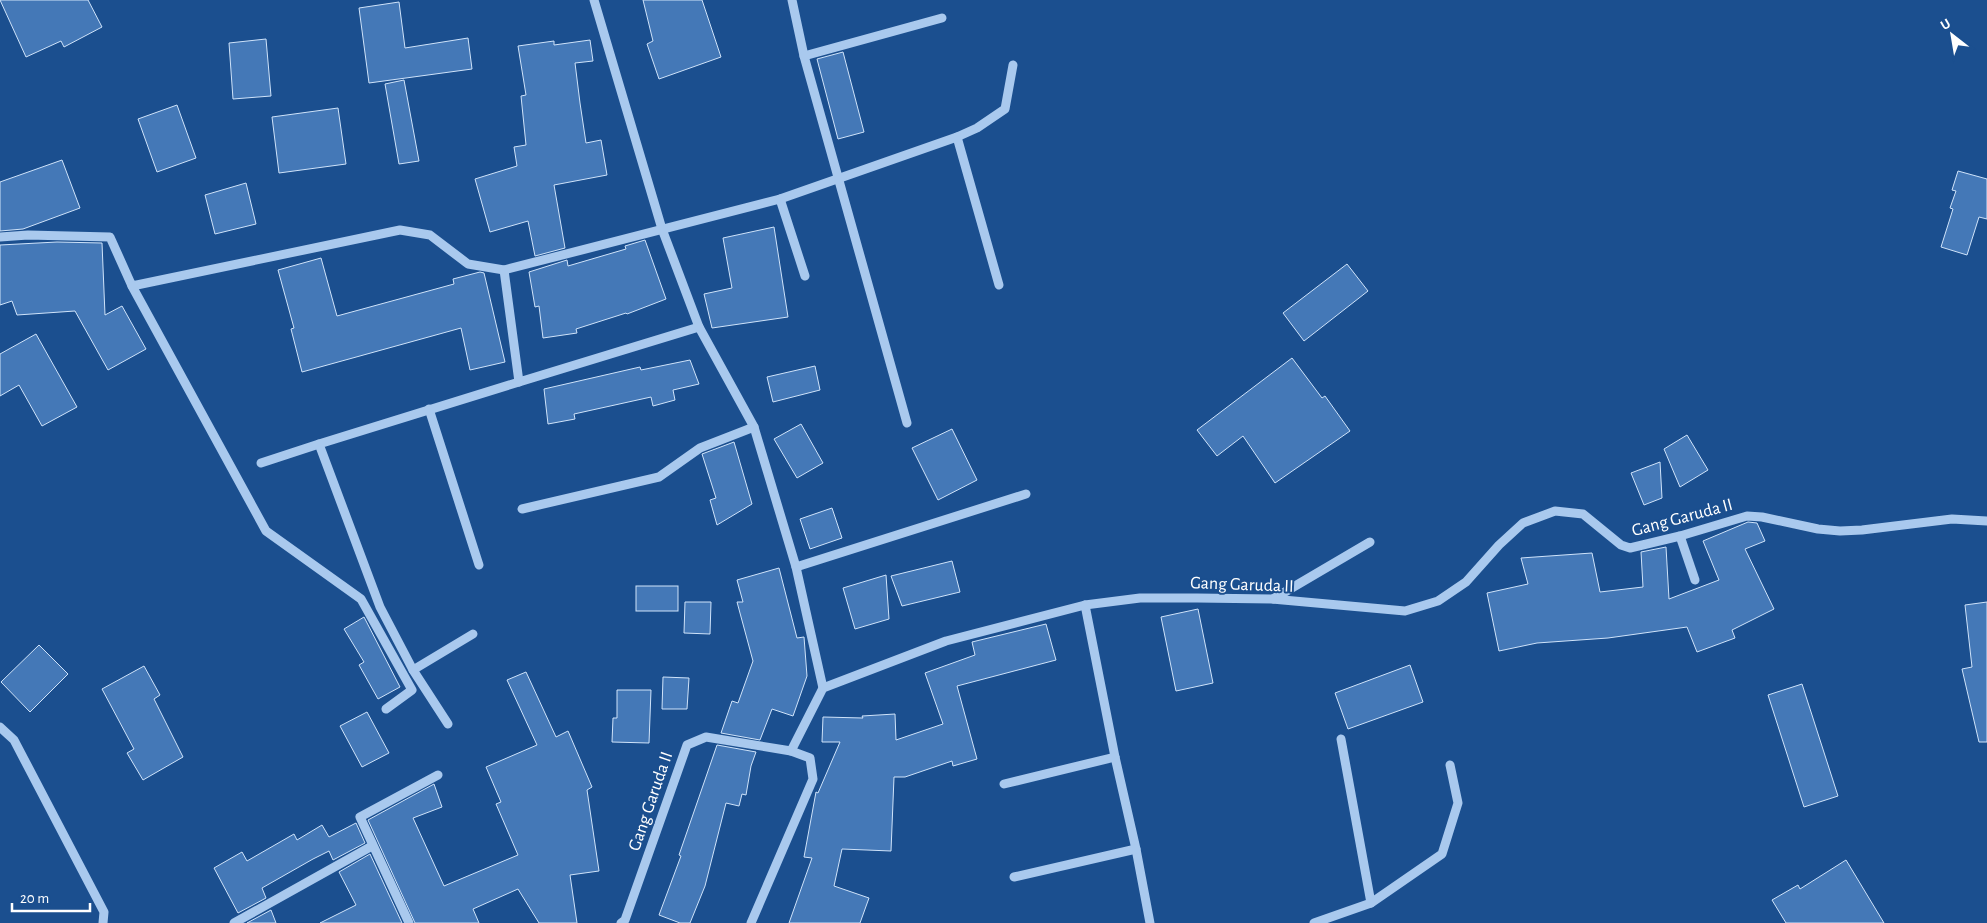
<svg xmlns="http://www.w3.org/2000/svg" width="1987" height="923" font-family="'Alegreya Sans',sans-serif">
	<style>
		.building { fill: #4478b7; stroke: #cfe3fa }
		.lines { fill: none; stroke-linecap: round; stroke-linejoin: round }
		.minor { stroke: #a9c9ee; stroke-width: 9 }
		.labels { text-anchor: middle; stroke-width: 4; stroke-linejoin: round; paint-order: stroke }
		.street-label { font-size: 18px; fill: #fff; stroke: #1b4f8f }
	</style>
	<rect width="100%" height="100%" fill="#1b4f8f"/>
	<g class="building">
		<polygon points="0,0 88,0 102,27 64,47 61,41 26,57"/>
		<polygon points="643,0 702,0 721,57 659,79 647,44 653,41"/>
		<polygon points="399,2 405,48 468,38 472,69 369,83 359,8"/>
		<polygon points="266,39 271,96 233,99 229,43"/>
		<polygon points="590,40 593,61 575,63 580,103 586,143 601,140 607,175 554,185 565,248 535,256 528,221 490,232 475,179 517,166 514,147 526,145 521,96 526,95 518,46 554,41 554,45"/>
		<polygon points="843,52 864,132 838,139 817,59"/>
		<polygon points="404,80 419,161 399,164 385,84"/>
		<polygon points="177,105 196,158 157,172 138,119"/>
		<polygon points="338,108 346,164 279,173 272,117"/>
		<polygon points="62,160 80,208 23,229 0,231 0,182"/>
		<polygon points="1958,171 1987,179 1987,219 1979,217 1967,255 1941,247 1953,209 1950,208 1956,191 1952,190"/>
		<polygon points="246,183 256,224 215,234 205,195"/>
		<polygon points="774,227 788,317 712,328 704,294 732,288 723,238"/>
		<polygon points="645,240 666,299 627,314 626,313 576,329 577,333 543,338 539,306 535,307 529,272 567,260 568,266 626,249 625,246"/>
		<polygon points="57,242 102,243 105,315 122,306 146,349 108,370 75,311 17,315 12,301 0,305 0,245"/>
		<polygon points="321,258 337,316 454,284 453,279 480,272 484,273 505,362 470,370 461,328 302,372 291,329 294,328 278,270"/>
		<polygon points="1347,264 1368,291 1304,341 1283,313"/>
		<polygon points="36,334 77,407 42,426 19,385 0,396 0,354"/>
		<polygon points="1292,358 1322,398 1325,396 1350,431 1275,483 1243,436 1217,456 1197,430"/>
		<polygon points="690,360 699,384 673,390 675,400 653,406 651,397 574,414 575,419 548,424 544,389 640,367 641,370"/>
		<polygon points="815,366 820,390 773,402 767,377"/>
		<polygon points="801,424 823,463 797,478 774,439"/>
		<polygon points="952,429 977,480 938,500 912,448"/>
		<polygon points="1687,435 1708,470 1680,487 1664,449"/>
		<polygon points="734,442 752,504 717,525 710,500 716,498 702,454"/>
		<polygon points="1660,462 1662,498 1644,505 1631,473"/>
		<polygon points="832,508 842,538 810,549 800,519"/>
		<polygon points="1748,522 1757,523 1765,541 1745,549 1774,609 1732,630 1735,638 1697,652 1687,627 1608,638 1537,643 1499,651 1487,593 1528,584 1521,558 1592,553 1600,592 1643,587 1641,552 1666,547 1669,599 1719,580 1703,541"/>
		<polygon points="952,561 960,592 902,606 891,576"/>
		<polygon points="779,568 797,638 804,637 807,676 793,716 772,709 760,740 721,733 732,701 738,703 753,661 737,602 743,602 737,580"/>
		<polygon points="886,575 889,619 855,629 843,588"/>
		<rect x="636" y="586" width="42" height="25"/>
		<polygon points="685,602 711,602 710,634 684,633"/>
		<polygon points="1987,602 1987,742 1979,742 1962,669 1972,667 1965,605"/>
		<polygon points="1198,609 1213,683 1176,691 1161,617"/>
		<polygon points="364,617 400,687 378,699 359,665 364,662 344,629"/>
		<polygon points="1046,624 1056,660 957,686 977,759 953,766 952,761 905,777 894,777 891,851 842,849 834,886 869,898 860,923 789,923 812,858 804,857 816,792 818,793 840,742 822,742 823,717 863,718 862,716 895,714 896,740 943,724 925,673 975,655 972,642"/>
		<polygon points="39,645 68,674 30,712 1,682"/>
		<polygon points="1410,665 1423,702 1348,729 1335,693"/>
		<polygon points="144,666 160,695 154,699 183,757 143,780 127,753 134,749 102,689"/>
		<polygon points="526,672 556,737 568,731 592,787 587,790 599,871 570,875 577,923 539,923 518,889 473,909 479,923 415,923 368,820 434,784 442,807 413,818 444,886 518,855 496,804 501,802 486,767 537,745 507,680"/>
		<polygon points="663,677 689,678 687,709 662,709"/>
		<polygon points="1802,684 1838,796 1804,807 1768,695"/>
		<polygon points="617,690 651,690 649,743 612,742 613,718 617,718"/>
		<polygon points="367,712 389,753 362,767 340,726"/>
		<polygon points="717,745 756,752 751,766 746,795 742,794 739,806 726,803 705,886 690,923 680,923 659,915 681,856 679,855"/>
		<polygon points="356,823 365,843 333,860 329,851 313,859 262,888 266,898 238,913 214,868 242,852 247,861 294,834 297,840 322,825 329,837"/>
		<polygon points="370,854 402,923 320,923 356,905 339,872"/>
		<polygon points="1846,860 1884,923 1786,923 1772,900 1798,885 1800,889"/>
		<polygon points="271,910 276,923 247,923"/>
	</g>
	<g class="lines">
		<g class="minor">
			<polyline points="594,0 662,229 699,327 754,427 796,567 823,688"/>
			<polyline points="792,0 804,56 907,423"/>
			<polyline points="804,56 942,18"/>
			<polyline points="957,137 999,285"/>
			<polyline points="780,199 805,276"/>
			<polyline points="0,237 28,235 110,237 132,286 400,230 430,235 468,264 504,270 519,382 699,327"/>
			<polyline points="504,270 780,199 957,137 977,128 1005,109 1013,65"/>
			<polyline points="132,286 266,531 361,599 412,690 386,709"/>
			<polyline points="429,409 479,565"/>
			<polyline points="261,463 319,444"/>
			<polyline points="522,509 659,477 700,448 754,427"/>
			<polyline points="1680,536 1695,580"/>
			<polyline points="796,567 1026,494"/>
			<polyline points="1273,599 1370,542"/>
			<polyline points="1085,605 1115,757 1136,849 1150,923"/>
			<polyline points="413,670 473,634"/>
			<polyline points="448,724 413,670 380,607 319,444 519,382"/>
			<polyline points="0,727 14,740 104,912 103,923"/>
			<polyline points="1341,739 1371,903"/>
			<polyline points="1004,784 1115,757"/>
			<polyline points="1014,877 1136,849"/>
			<polyline points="234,923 372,846"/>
			<polyline points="409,923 360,817 438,775"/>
			<polyline points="621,923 625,920 687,745 706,737 791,751 823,688 946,641 1085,605 1140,598 1197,598 1272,599 1405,611 1438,601 1466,582 1499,545 1523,523 1555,511 1583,514 1621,545 1630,548 1680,536 1747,516 1762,517 1818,529 1840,531 1862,530 1952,519 1987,521"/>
			<polyline points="751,923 813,779 810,758 791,751"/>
			<polyline points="1314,923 1371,903 1442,854 1458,803 1450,765"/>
		</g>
	</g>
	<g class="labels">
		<g class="street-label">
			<text transform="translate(1682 517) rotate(-15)" y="6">Gang Garuda II</text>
			<text transform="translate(1242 584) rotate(2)" y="6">Gang Garuda II</text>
			<text transform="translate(650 801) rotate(-71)" y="6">Gang Garuda II</text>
		</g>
	</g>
	<g transform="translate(1952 35) rotate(329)" stroke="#1b4f8f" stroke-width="4" paint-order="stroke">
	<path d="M0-4L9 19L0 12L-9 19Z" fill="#ffffff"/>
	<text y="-8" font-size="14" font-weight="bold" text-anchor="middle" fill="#ffffff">U</text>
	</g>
	<path d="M12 903v8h78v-8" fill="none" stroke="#ffffff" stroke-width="2.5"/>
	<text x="20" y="903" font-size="15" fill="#ffffff" stroke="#1b4f8f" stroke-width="4" paint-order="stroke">20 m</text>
</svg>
